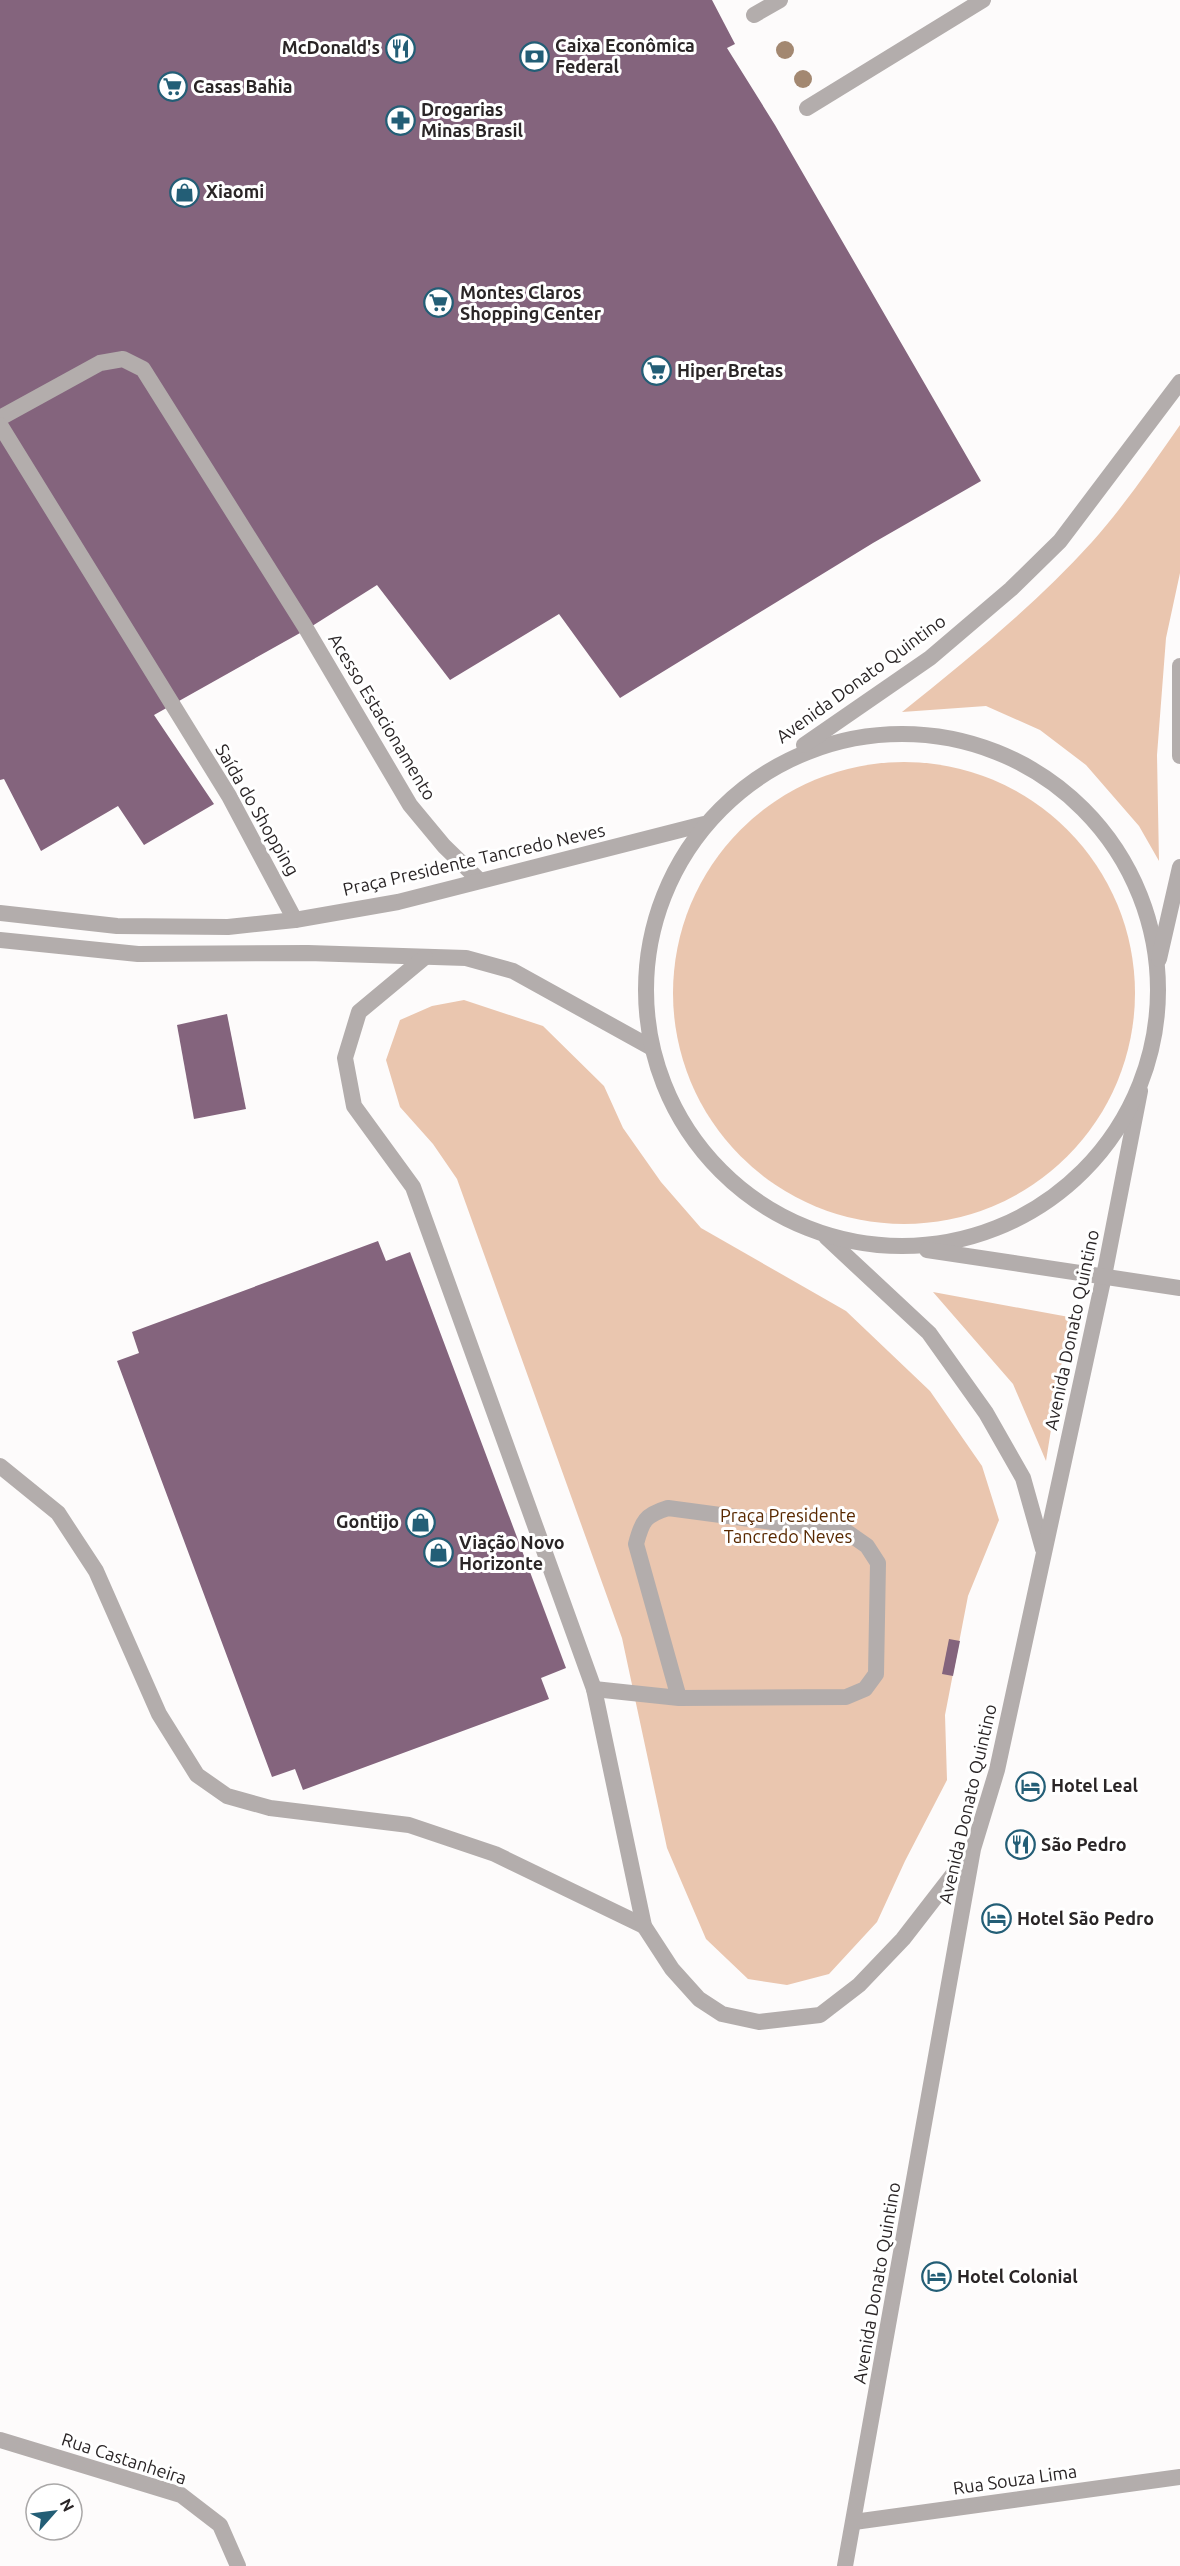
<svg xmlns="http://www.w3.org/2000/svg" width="1180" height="2566" font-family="Ubuntu,sans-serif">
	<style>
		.green { fill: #eac6af }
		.building { fill: #84647d }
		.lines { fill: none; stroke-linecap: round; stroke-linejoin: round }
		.service { stroke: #b3adac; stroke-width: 16 }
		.minor { stroke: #b3adac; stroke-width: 16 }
		.tertiary { stroke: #b3adac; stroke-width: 16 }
		.tree { fill: #a38871 }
		.labels { text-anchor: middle; stroke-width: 6; stroke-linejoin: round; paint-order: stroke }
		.poi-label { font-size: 18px; font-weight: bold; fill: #2a2526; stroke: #fff; text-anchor: start }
		.street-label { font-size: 18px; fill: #2a2526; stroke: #fff }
		.park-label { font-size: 18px; fill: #592900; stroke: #fff }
	</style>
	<rect width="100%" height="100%" fill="#fdfbfb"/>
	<g class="green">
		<path d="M1180 425V573L1166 638 1157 755 1159 861 1139 826 1086 765 1040 730 986 706 902 712C968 659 1035 605 1092 542 1124 506 1152 465 1180 425Z"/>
		<circle cx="904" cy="993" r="231"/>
		<polygon points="464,1000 543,1026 604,1086 623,1128 661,1182 701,1228 846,1311 930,1391 982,1466 999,1520 968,1596 945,1715 947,1780 905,1861 877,1922 829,1974 787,1985 748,1979 706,1939 667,1848 622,1638 457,1179 433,1144 400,1107 386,1060 400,1020 432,1006"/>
		<polygon points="933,1292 1069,1317 1046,1461 1013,1384"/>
	</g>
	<g class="building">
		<polygon points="0,0 712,0 735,44 727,48 775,125 981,481 873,543 620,698 559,614 450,680 377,585 309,628 154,715 214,804 144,845 118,806 41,851 4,779 0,780"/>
		<polygon points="227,1014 246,1109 194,1119 177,1025"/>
		<polygon points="378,1241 386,1261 410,1252 566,1668 541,1678 549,1699 303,1790 295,1769 272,1777 117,1361 139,1353 132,1332"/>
		<polygon points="949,1639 960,1641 953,1676 942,1674"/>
	</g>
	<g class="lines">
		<g class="service">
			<polyline points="754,15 780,0"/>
			<polyline points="807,108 983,0"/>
			<polyline points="0,418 100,363 123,359 143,369 304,625 410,805 444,846 479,880"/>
			<polyline points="0,425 229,796 295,920"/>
			<polyline points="1180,666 1180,756"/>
			<polyline points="0,1466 58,1513 96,1571 159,1714 197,1775 227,1796 270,1808 409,1825 495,1854 644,1926"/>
			<path d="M594 1689 679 1698 846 1697 865 1689 876 1674 878 1563 867 1546 847 1532 668 1508C645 1515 642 1521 636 1544L679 1698"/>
		</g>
		<g class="minor">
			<polyline points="0,913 117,926 228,927 295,920 398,902 704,824"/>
			<polyline points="0,940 138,954 308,953 466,958 513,971 652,1048"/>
			<polyline points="425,957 359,1012 345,1058 354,1106 413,1187 594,1689 644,1926 672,1969 699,1999 722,2014 759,2022 820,2015 859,1985 903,1939 972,1850"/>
			<polyline points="826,1237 929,1333 986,1413 1023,1478 1043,1549"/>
			<polyline points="0,2440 181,2495 220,2525 238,2566"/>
			<polyline points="854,2522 1180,2477"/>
			<polyline points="845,2566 973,1849 997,1770 1104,1276 1140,1091"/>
		</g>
		<g class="tertiary">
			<circle cx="902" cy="990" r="256"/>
			<polyline points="804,745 930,658 1011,589 1060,541 1180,382"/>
			<polyline points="1159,959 1180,867"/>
			<polyline points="927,1250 1180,1288"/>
		</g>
	</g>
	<g class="tree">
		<circle cx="785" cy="50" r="9"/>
		<circle cx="803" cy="79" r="9"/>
	</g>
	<defs>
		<symbol id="restaurant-ring" viewBox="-11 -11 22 22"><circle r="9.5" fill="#fff" stroke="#235e76" stroke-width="1.5"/><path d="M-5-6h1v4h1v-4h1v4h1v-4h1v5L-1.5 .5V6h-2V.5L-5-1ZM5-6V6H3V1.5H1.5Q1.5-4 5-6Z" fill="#235e76"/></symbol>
		<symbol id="bank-ring" viewBox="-11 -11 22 22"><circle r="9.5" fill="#fff" stroke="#235e76" stroke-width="1.5"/><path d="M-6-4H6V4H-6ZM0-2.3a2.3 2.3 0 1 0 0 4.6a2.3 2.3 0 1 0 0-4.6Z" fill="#235e76"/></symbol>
		<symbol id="supermarket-ring" viewBox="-11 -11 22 22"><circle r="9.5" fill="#fff" stroke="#235e76" stroke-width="1.5"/><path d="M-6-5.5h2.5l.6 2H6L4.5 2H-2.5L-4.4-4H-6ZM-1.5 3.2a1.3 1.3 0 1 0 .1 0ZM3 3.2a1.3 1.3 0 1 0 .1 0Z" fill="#235e76"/></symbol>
		<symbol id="pharmacy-ring" viewBox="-11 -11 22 22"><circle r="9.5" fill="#fff" stroke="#235e76" stroke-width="1.5"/><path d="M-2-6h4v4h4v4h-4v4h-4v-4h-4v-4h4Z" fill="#235e76"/></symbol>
		<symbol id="shop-ring" viewBox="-11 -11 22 22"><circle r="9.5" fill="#fff" stroke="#235e76" stroke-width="1.5"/><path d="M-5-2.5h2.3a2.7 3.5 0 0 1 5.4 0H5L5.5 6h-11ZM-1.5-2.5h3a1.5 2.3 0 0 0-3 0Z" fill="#235e76"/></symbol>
		<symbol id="hotel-ring" viewBox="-11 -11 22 22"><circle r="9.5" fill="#fff" stroke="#235e76" stroke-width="1.5"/><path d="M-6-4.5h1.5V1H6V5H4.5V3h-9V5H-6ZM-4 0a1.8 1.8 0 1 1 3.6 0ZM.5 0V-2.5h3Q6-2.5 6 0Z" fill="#235e76"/></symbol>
	</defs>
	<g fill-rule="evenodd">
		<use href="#restaurant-ring" x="384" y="32" width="33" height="33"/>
		<use href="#bank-ring" x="518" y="40" width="33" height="33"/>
		<use href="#supermarket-ring" x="156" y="70" width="33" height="33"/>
		<use href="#pharmacy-ring" x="384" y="104" width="33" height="33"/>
		<use href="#shop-ring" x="168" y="176" width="33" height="33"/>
		<use href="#supermarket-ring" x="422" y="286" width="33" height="33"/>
		<use href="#supermarket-ring" x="640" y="354" width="33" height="33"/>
		<use href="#shop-ring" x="404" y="1506" width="33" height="33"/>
		<use href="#shop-ring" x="422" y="1536" width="33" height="33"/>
		<use href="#hotel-ring" x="1014" y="1770" width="33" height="33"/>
		<use href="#restaurant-ring" x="1004" y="1828" width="33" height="33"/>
		<use href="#hotel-ring" x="980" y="1902" width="33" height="33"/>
		<use href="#hotel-ring" x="920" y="2260" width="33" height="33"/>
	</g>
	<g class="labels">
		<g class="poi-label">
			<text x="555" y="52">Caixa Econômica<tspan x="555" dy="21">Federal</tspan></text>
			<text x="380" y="54" text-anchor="end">McDonald's</text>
			<text x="193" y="93">Casas Bahia</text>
			<text x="421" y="116">Drogarias<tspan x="421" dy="21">Minas Brasil</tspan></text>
			<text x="206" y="198">Xiaomi</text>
			<text x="460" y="299">Montes Claros<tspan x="460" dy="21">Shopping Center</tspan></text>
			<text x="677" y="377">Hiper Bretas</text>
			<text x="399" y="1528" text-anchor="end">Gontijo</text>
			<text x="459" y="1549">Viação Novo<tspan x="459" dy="21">Horizonte</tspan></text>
			<text x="1051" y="1792">Hotel Leal</text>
			<text x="1041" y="1851">São Pedro</text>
			<text x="1017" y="1925">Hotel São Pedro</text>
			<text x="957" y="2283">Hotel Colonial</text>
		</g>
		<g class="street-label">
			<text transform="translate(861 679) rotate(-36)" y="6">Avenida Donato Quintino</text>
			<text transform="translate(382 717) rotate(59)" y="6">Acesso Estacionamento</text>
			<text transform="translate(257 810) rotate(60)" y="6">Saída do Shopping</text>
			<text transform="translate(474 860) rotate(-13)" y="6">Praça Presidente Tancredo Neves</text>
			<text transform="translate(1072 1330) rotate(-78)" y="6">Avenida Donato Quintino</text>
			<text transform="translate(968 1804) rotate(-77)" y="6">Avenida Donato Quintino</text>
			<text transform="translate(877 2283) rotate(-80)" y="6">Avenida Donato Quintino</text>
			<text transform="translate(124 2459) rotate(18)" y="6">Rua Castanheira</text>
			<text transform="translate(1015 2480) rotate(-8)" y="6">Rua Souza Lima</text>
		</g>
		<g class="park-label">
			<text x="788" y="1522">Praça Presidente<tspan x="788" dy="21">Tancredo Neves</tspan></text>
		</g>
	</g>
	<g transform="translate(54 2512) rotate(62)"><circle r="28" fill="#ffffff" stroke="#aaa8a8" stroke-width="1.5"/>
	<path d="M0-4.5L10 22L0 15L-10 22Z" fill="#235e76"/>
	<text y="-9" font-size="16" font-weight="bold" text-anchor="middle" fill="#2a2526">N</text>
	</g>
</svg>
